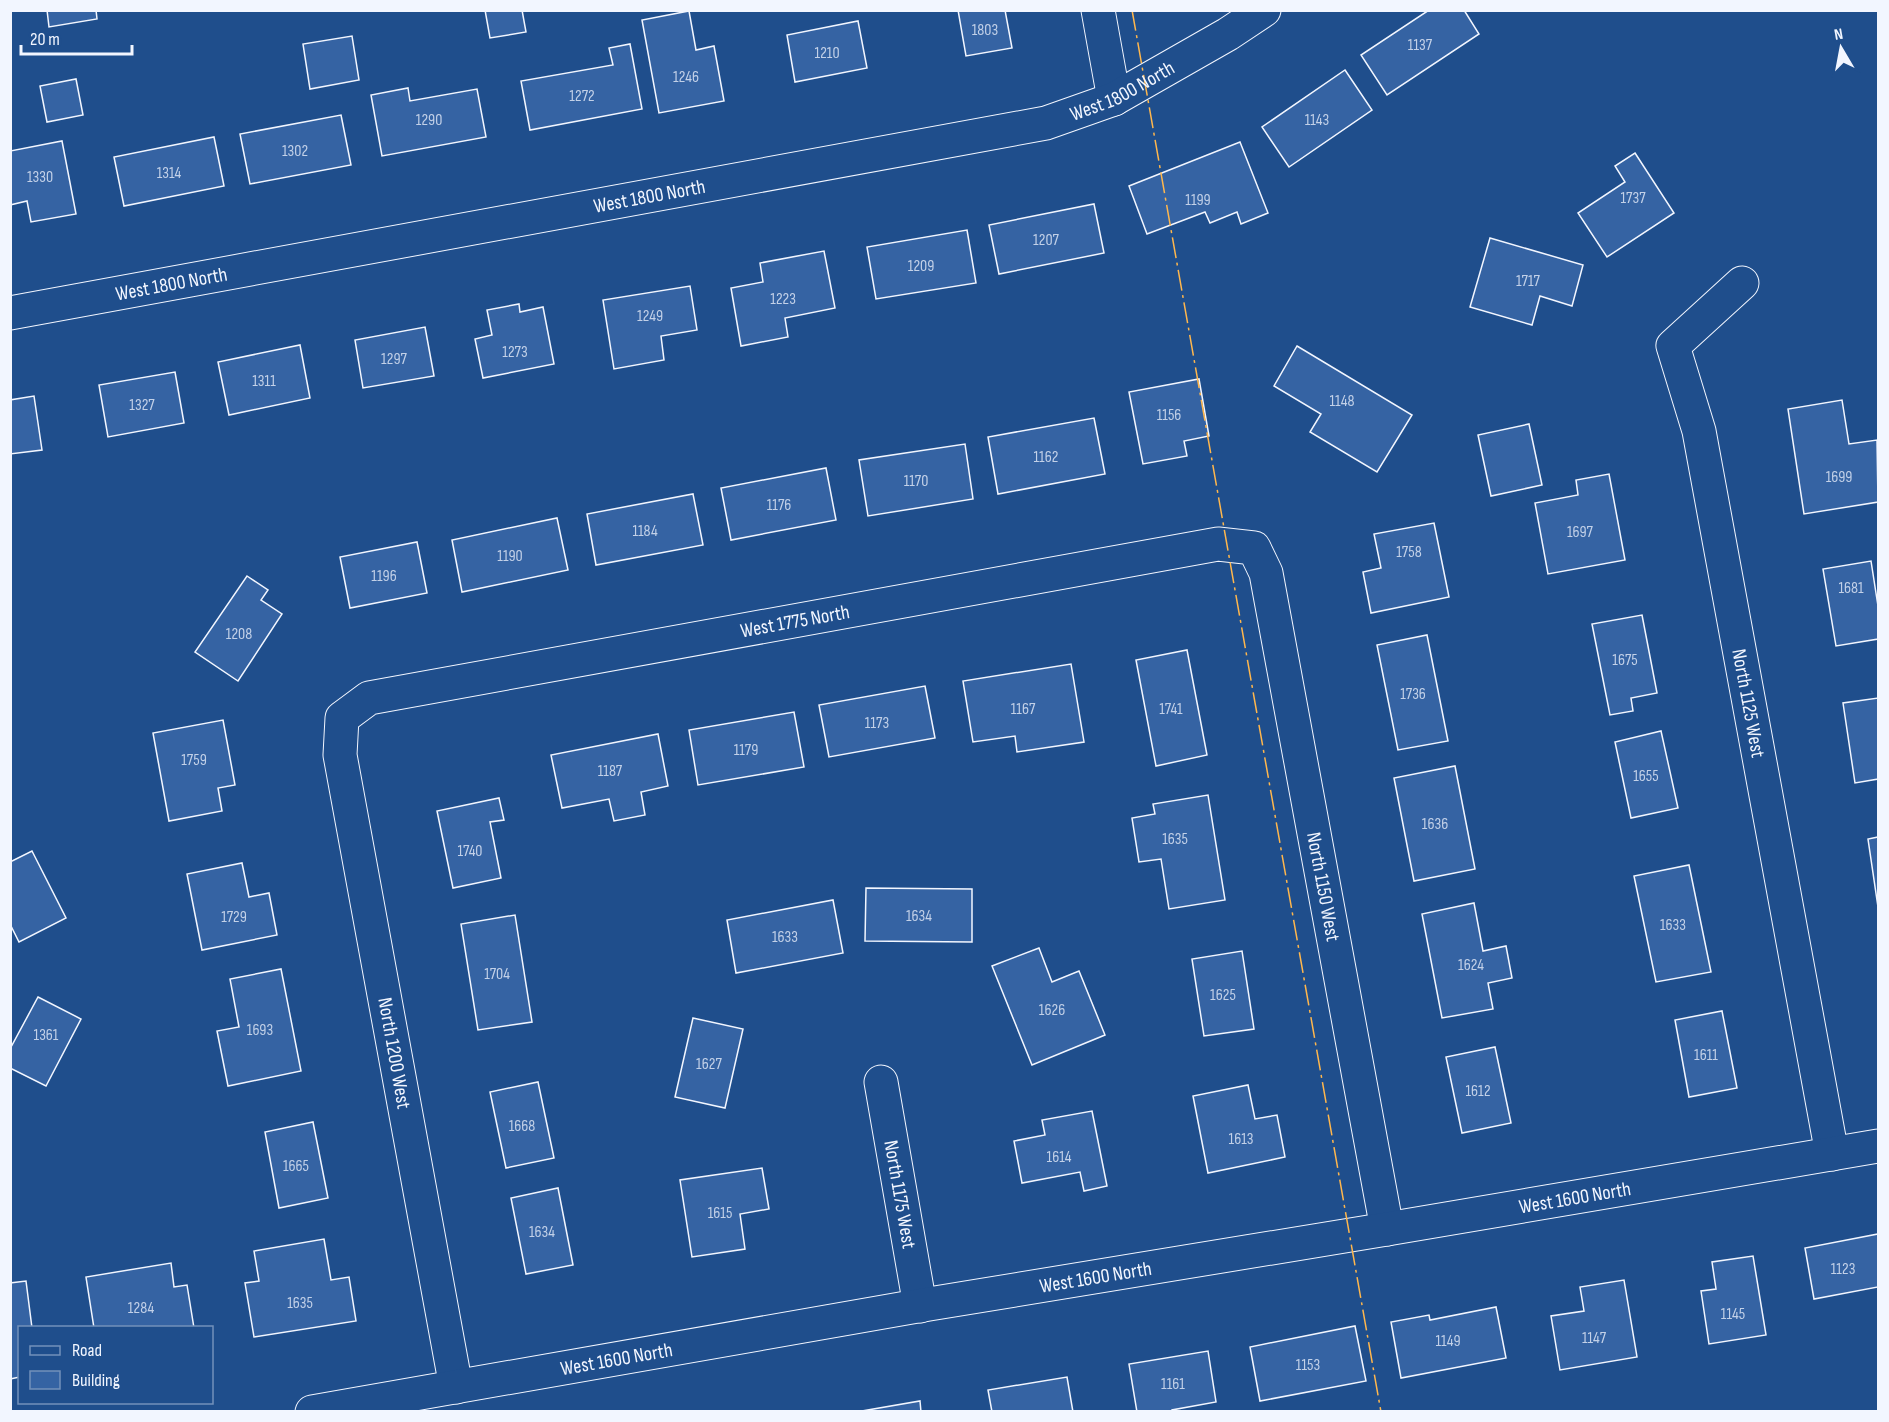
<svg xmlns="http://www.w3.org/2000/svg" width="1889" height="1422" font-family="'Sofia Sans Condensed',sans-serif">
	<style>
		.building { fill: #3563a3; stroke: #f2f6ff; stroke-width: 1.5 }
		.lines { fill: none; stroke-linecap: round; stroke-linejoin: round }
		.street-casing { stroke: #f2f6ff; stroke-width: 35 }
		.street { stroke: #1f4e8c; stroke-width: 33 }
		.power { stroke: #ffb74d; stroke-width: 1.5; stroke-dasharray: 21 4.5 3 4.5; stroke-linecap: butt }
		.labels { text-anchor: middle; stroke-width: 4.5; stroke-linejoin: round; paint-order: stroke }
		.number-label { font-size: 16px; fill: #c3d1e8 }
		.street-label { font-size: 20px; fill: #f2f6ff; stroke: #1f4e8c }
	</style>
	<rect width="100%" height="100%" fill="#1f4e8c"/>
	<g class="building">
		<polygon points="47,10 96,10 97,19 49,27"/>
		<polygon points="485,10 522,10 526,32 490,38"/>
		<polygon points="958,10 1005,10 1012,48 966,56"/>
		<polygon points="1429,10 1464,10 1479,34 1387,95 1361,55"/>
		<polygon points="689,11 696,50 714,46 724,101 659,113 642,20"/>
		<polygon points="858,21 867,68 795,82 787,35"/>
		<polygon points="352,36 359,80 310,89 303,44"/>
		<polygon points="630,44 642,109 530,130 521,81 613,65 609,48"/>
		<polygon points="1345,70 1372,110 1289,167 1262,127"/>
		<polygon points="76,79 83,115 47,122 40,86"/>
		<polygon points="408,88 410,101 477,89 486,137 382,156 371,95"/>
		<polygon points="341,115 351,165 250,184 240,134"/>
		<polygon points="214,137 224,186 124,206 114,157"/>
		<polygon points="62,141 76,214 31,222 27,201 10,205 10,151"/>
		<polygon points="1240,142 1268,213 1241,224 1237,212 1210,223 1205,212 1147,234 1129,186"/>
		<polygon points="1635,153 1674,213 1607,257 1578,213 1625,182 1615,166"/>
		<polygon points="1094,204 1104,253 999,274 989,225"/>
		<polygon points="967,230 976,283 876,299 867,247"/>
		<polygon points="1490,238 1583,265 1572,306 1540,296 1532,325 1470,307"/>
		<polygon points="824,251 835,308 785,318 788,337 741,346 731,288 763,282 760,263"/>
		<polygon points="690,286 697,330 661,336 664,360 614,369 603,300"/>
		<polygon points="519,304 520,312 543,307 554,364 483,378 475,339 492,335 487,310"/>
		<polygon points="425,327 434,376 363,388 355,340"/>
		<polygon points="300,345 310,398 229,415 218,362"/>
		<polygon points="1297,346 1412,415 1377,472 1310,432 1321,414 1274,386"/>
		<polygon points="175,372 184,423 108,437 99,385"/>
		<polygon points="1199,379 1209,436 1184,441 1187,456 1143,464 1129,392"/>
		<polygon points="34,396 42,450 10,454 10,400"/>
		<polygon points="1842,400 1849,444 1877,440 1878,502 1804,514 1788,409"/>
		<polygon points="1094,418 1105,474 998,494 988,437"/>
		<polygon points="1529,424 1542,485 1491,496 1478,435"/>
		<polygon points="965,444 973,499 868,516 859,460"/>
		<polygon points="826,468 836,520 731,540 721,488"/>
		<polygon points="1609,474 1625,560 1548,574 1535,503 1578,495 1576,480"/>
		<polygon points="693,494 703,545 596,565 587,514"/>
		<polygon points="557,518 568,570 462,592 452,540"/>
		<polygon points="1434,523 1449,597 1371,613 1363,572 1381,568 1374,534"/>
		<polygon points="417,542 427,593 350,608 340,557"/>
		<polygon points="1871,561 1878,606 1878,639 1836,646 1823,569"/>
		<polygon points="247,576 268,590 261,600 282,614 238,681 195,652"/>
		<polygon points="1642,615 1657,693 1631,698 1633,711 1610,715 1592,624"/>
		<polygon points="1427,635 1448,741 1398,750 1377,645"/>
		<polygon points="1187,650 1207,755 1156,766 1136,660"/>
		<polygon points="1071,664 1084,742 1017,752 1015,736 973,742 963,681"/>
		<polygon points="925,686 935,738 829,757 819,705"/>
		<polygon points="1878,698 1878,779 1855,783 1843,703"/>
		<polygon points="794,712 804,767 698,785 689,730"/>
		<polygon points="223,720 235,785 218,788 222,811 169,821 153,733"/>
		<polygon points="1661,731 1678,808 1631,818 1615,742"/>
		<polygon points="658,734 668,786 641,792 645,815 614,821 609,799 562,808 551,755"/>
		<polygon points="1455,766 1475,869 1414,881 1394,778"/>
		<polygon points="1208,795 1225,900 1169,909 1161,859 1139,862 1132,818 1155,814 1153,804"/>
		<polygon points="499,798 504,820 490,822 501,878 453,888 437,811"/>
		<polygon points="1878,837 1878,907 1868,839"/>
		<polygon points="32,851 66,918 19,942 10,924 10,862"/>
		<polygon points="242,863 249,897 269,893 277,935 202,950 187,874"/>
		<polygon points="1689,865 1711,972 1656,982 1634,876"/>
		<polygon points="866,888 972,889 972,942 865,941"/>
		<polygon points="833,900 843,953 736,973 727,920"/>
		<polygon points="1474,903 1483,951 1506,946 1512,978 1488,983 1493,1009 1442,1018 1422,914"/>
		<polygon points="515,915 532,1022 478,1030 461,924"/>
		<polygon points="1039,948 1052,982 1079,971 1105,1035 1032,1065 992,966"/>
		<polygon points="1242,951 1254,1029 1204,1036 1192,959"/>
		<polygon points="281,969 301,1071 228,1086 217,1031 239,1027 230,979"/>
		<polygon points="38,997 81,1019 46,1086 10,1068 10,1049"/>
		<polygon points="1722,1011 1737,1088 1689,1097 1675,1020"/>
		<polygon points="693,1018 743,1029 725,1108 675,1097"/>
		<polygon points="1495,1047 1511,1123 1462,1133 1446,1057"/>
		<polygon points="538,1082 554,1158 506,1168 490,1092"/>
		<polygon points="1248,1085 1255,1119 1277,1115 1285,1157 1208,1173 1193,1096"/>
		<polygon points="1092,1111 1107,1186 1084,1191 1080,1172 1022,1183 1014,1141 1045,1135 1042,1120"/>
		<polygon points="313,1122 328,1198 279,1208 265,1132"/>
		<polygon points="762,1168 769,1209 740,1214 745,1249 692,1257 680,1180"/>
		<polygon points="558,1188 573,1265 526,1274 511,1198"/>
		<polygon points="1878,1234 1878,1287 1814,1299 1805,1248"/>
		<polygon points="324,1239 331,1280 349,1277 356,1321 254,1337 245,1283 259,1281 254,1251"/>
		<polygon points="1753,1256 1766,1335 1709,1344 1701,1291 1716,1289 1712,1262"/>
		<polygon points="171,1263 174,1287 187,1285 194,1328 94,1328 86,1277"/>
		<polygon points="1624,1280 1637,1357 1560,1370 1551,1316 1584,1311 1580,1287"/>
		<polygon points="26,1281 32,1328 20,1328 20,1377 10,1379 10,1283"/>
		<polygon points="1496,1307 1506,1358 1401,1378 1391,1322 1429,1315 1430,1320"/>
		<polygon points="1355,1326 1366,1381 1260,1401 1250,1347"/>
		<polygon points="1208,1351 1216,1402 1172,1410 1172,1412 1137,1412 1129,1364"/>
		<polygon points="1067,1377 1073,1412 992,1412 988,1390"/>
		<polygon points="920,1401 921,1412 856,1412"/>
	</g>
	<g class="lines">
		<defs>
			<g id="street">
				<polyline points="1098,10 1114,99"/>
				<path id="s1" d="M1742 283 1673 346 1699 431 1832 1154"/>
				<path id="s2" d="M10 313 1046 123 1114 99 1228 34 1264 10"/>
				<path id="s3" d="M881 1082 920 1306"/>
				<path id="s4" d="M456 1387 340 755 342 718 369 698 1218 544 1254 548 1266 573 1387 1229"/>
				<path id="s5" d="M312 1412 929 1304 1387 1229 1878 1146"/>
			</g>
		</defs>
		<use href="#street" class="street-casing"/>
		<use href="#street" class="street"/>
		<polyline class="power" points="1132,10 1381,1412"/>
	</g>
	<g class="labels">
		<g class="number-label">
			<text x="985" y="35">1803</text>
			<text x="1420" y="50">1137</text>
			<text x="827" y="58">1210</text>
			<text x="686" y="82">1246</text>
			<text x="582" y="101">1272</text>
			<text x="429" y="125">1290</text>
			<text x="1317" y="125">1143</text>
			<text x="295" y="156">1302</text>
			<text x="169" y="178">1314</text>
			<text x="40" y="182">1330</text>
			<text x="1633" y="203">1737</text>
			<text x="1198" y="205">1199</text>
			<text x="1046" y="245">1207</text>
			<text x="921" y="271">1209</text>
			<text x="1528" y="286">1717</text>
			<text x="783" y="304">1223</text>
			<text x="650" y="321">1249</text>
			<text x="515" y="357">1273</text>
			<text x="394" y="364">1297</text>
			<text x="264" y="386">1311</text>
			<text x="1342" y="406">1148</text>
			<text x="142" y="410">1327</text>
			<text x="1169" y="420">1156</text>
			<text x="1046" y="462">1162</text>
			<text x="1839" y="482">1699</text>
			<text x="916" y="486">1170</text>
			<text x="779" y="510">1176</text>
			<text x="645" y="536">1184</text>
			<text x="1580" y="537">1697</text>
			<text x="1409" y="557">1758</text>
			<text x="510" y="561">1190</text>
			<text x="384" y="581">1196</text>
			<text x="1851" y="593">1681</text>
			<text x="239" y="639">1208</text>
			<text x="1625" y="665">1675</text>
			<text x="1413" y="699">1736</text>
			<text x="1023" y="714">1167</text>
			<text x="1171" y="714">1741</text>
			<text x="877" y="728">1173</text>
			<text x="746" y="755">1179</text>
			<text x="194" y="765">1759</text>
			<text x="610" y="776">1187</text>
			<text x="1646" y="781">1655</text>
			<text x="1435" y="829">1636</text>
			<text x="1175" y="844">1635</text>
			<text x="470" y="856">1740</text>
			<text x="919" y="921">1634</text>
			<text x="234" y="922">1729</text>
			<text x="1673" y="930">1633</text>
			<text x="785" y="942">1633</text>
			<text x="1471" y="970">1624</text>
			<text x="497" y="979">1704</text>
			<text x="1223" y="1000">1625</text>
			<text x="1052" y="1015">1626</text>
			<text x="260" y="1035">1693</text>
			<text x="46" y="1040">1361</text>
			<text x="1706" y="1060">1611</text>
			<text x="709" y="1069">1627</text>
			<text x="1478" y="1096">1612</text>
			<text x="522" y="1131">1668</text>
			<text x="1241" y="1144">1613</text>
			<text x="1059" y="1162">1614</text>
			<text x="296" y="1171">1665</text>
			<text x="720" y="1218">1615</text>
			<text x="542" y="1237">1634</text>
			<text x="1843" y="1274">1123</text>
			<text x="300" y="1308">1635</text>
			<text x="141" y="1313">1284</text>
			<text x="1733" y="1319">1145</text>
			<text x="1594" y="1343">1147</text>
			<text x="1448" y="1346">1149</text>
			<text x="1308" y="1370">1153</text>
			<text x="1173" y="1389">1161</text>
		</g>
		<g class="street-label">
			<text dy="7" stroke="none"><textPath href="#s2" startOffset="1136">West 1800 North</textPath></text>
			<text dy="7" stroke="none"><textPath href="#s2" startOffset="650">West 1800 North</textPath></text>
			<text dy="7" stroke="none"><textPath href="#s2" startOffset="164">West 1800 North</textPath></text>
			<text dy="7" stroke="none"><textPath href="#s4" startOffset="1146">West 1775 North</textPath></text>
			<text dy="7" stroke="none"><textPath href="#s1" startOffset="459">North 1125 West</textPath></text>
			<text dy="7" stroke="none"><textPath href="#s4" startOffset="1959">North 1150 West</textPath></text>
			<text transform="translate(395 1053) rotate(80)" y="7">North 1200 West</text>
			<text dy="7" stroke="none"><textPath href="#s3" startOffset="114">North 1175 West</textPath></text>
			<text dy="7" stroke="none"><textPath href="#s5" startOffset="1281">West 1600 North</textPath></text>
			<text dy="7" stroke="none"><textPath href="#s5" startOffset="795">West 1600 North</textPath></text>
			<text dy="7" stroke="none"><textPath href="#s5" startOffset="309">West 1600 North</textPath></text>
		</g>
	</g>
	<rect width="1889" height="1422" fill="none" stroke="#f2f6ff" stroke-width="24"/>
	<rect x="18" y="1326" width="195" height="78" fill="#1f4e8c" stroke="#7391ba" stroke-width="1.5"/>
	<rect x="30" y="1346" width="30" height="9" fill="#1f4e8c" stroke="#7391ba" stroke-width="1.5"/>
	<text x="72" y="1356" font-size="18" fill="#f2f6ff">Road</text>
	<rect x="30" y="1371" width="30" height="18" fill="#3563a3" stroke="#7391ba" stroke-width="1.5"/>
	<text x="72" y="1386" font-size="18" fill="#f2f6ff">Building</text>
	<g transform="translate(1841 48) rotate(350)" stroke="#1f4e8c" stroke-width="4.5" paint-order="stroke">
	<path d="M0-4.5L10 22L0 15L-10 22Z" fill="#f2f6ff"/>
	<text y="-9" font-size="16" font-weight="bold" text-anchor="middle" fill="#f2f6ff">N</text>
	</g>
	<path d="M21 45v9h111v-9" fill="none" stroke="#f2f6ff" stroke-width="3"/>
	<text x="30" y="45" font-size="18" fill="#f2f6ff" stroke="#1f4e8c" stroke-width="4.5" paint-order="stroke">20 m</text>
</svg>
